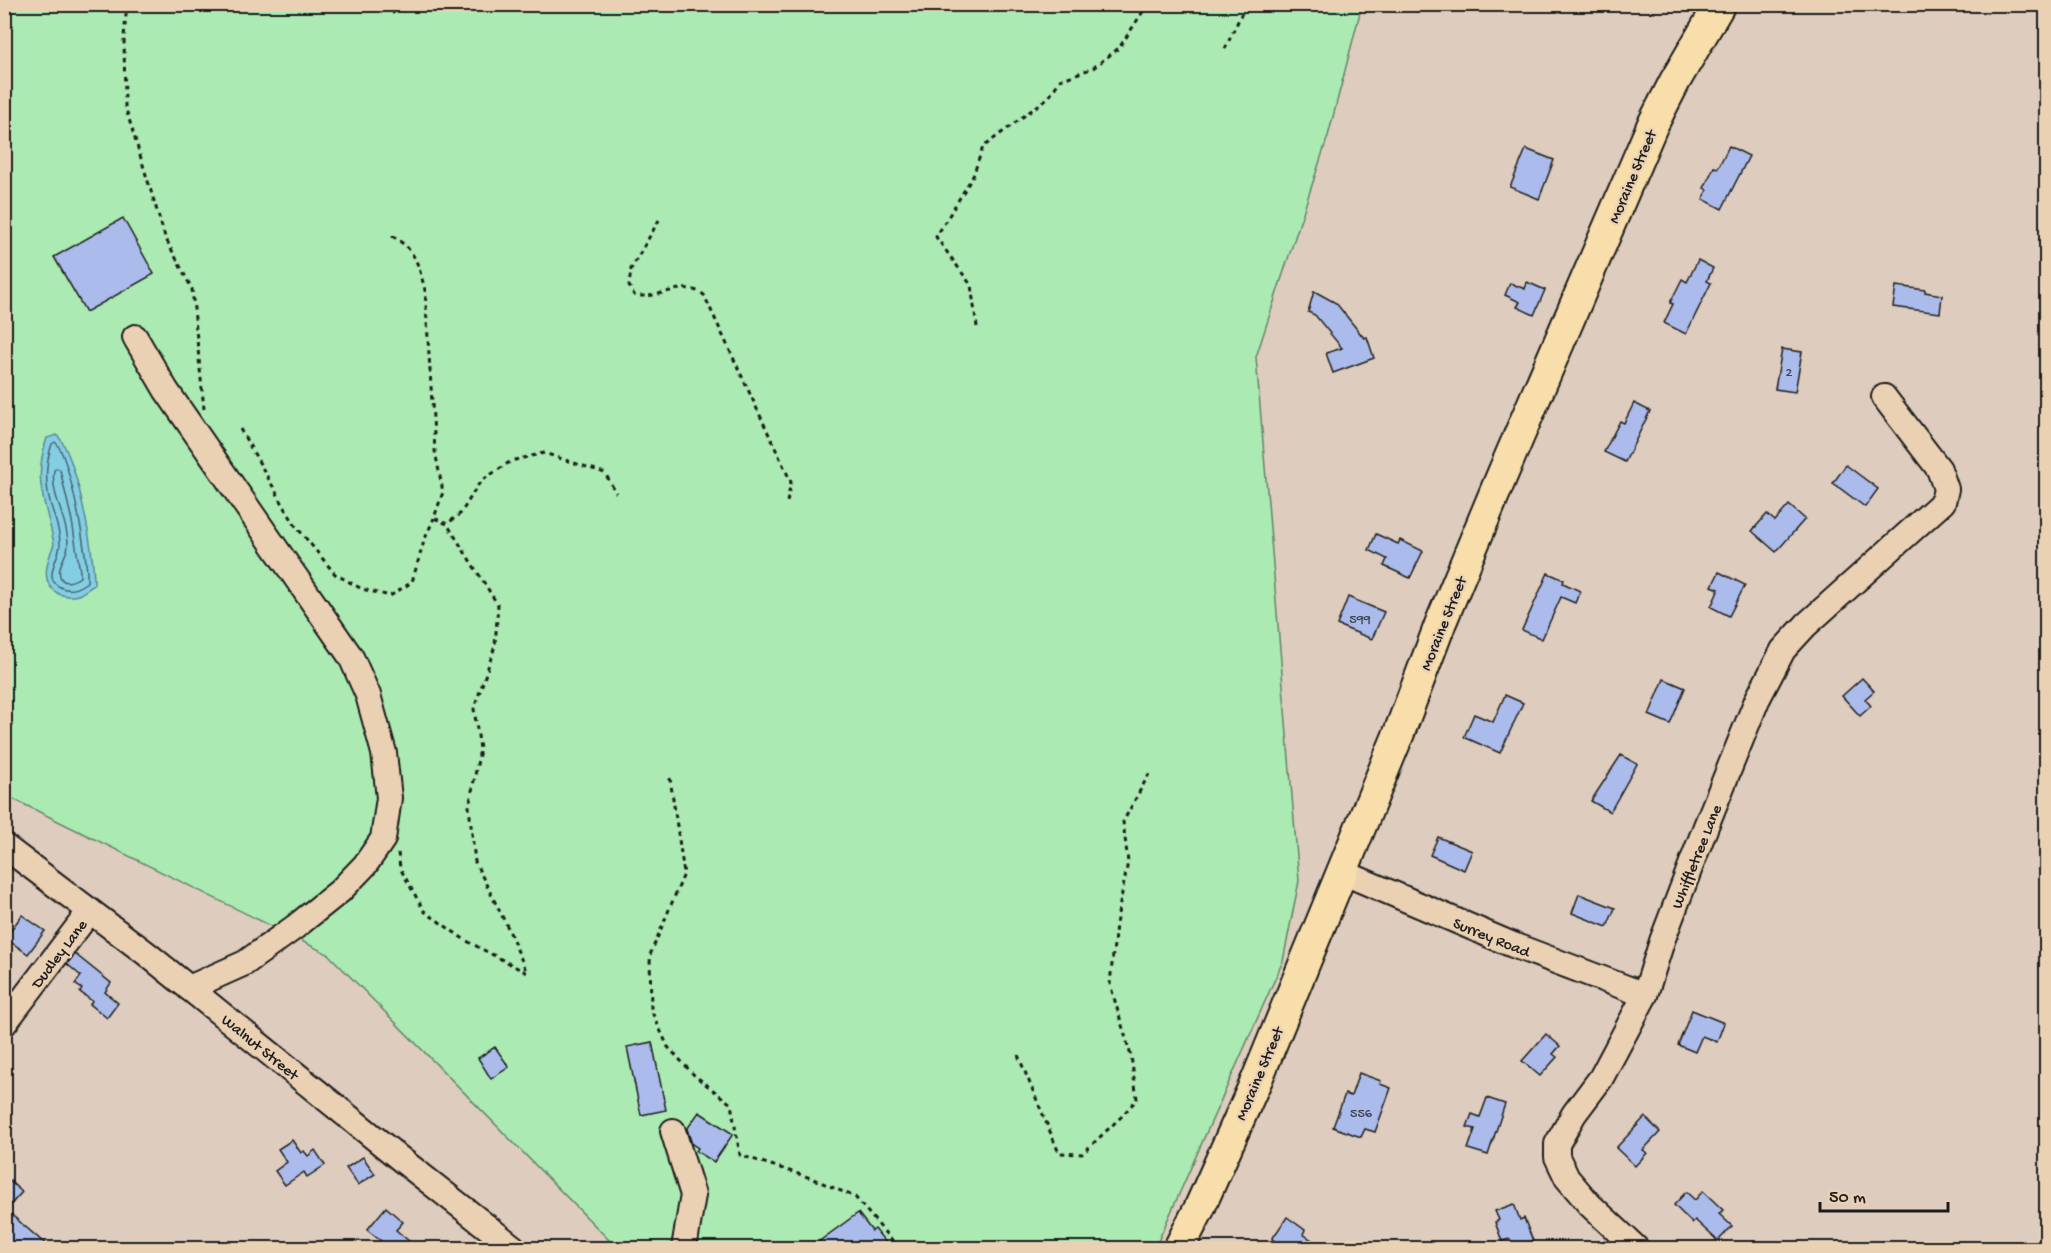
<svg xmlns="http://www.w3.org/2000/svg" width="2051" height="1253" font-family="'Gochi Hand',sans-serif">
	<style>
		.green { fill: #abeab2; stroke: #648367; stroke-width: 1.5 }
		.water { fill: #84cee4; stroke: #5a8794; stroke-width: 1.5 }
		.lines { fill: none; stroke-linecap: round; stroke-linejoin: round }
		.shore { stroke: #46636c; stroke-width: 1.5 }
		.building { fill: #abbcec; stroke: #1c1c1c; stroke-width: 1.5 }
		.minor-casing { stroke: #1c1c1c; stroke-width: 28 }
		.major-casing { stroke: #1c1c1c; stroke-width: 34 }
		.path { stroke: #1c1c1c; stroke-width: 3; stroke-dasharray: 4.5 4.5; stroke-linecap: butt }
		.minor { stroke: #ebd1b3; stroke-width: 24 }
		.major { stroke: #f8deab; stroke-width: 30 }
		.labels { text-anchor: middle; stroke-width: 4.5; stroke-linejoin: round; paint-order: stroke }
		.number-label { font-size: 14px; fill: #404450 }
		.street-label { font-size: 16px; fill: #1c1c1c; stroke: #ebd1b3 }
	</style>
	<rect width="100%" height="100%" fill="#decdbe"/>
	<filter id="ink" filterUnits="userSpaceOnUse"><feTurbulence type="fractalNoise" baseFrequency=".0167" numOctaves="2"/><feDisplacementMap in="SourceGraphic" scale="12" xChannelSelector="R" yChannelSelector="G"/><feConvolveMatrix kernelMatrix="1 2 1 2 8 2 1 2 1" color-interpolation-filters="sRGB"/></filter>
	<g filter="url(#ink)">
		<polygon class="green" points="4,5 1362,5 1328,136 1256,357 1299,881 1283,961 1155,1248 616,1248 609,1240 328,954 5,795"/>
		<path class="water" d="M57 435C77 456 94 553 94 585 89 588 83 593 78 595 73 597 64 596 59 594 39 583 47 561 54 544 46 501 32 483 47 438Z"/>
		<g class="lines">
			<g class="shore">
				<path d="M55 442C69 453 89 561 87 582 80 587 72 592 62 588 40 579 61 557 60 543 60 533 56 521 53 512 45 489 44 467 52 444Z"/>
				<path d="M57 468 60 470 72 521 80 572V577C74 581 63 586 60 576 57 565 68 555 68 544 68 518 50 496 54 470Z"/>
			</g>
		</g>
		<g class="building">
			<polygon points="1729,146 1749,156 1722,209 1703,199 1707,190 1704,188 1714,167 1718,168"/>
			<polygon points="1526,149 1554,160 1539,199 1510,187"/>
			<polygon points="123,218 154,274 86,312 54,257"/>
			<polygon points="1698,260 1713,268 1707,281 1711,283 1686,334 1664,323 1673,304 1670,303 1682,279 1687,282"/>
			<polygon points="1527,282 1545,290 1534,315 1517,307 1520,302 1505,295 1510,283 1525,289"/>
			<polygon points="1896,286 1925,290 1925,292 1942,295 1940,313 1893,307"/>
			<polygon points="1314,291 1336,303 1364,338 1367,337 1374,358 1333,373 1326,353 1342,348 1315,315 1308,312"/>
			<polygon points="1782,349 1802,352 1795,392 1775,389"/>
			<polygon points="1634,403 1650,411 1625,462 1604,452 1620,421 1624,423"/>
			<polygon points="1846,465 1878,489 1865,507 1833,483"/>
			<polygon points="1789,505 1805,519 1776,552 1752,531 1767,514 1775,521"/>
			<polygon points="1376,534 1398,544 1400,540 1423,551 1410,578 1384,566 1387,559 1369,550"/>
			<polygon points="1719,572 1745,585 1729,616 1711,607 1719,589 1712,586"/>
			<polygon points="1548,573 1564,580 1563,583 1580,591 1575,603 1561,597 1542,639 1522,630"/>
			<polygon points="1348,597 1384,612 1372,639 1337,625"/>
			<polygon points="1862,678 1874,691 1865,699 1871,706 1860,716 1842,696"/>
			<polygon points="1664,679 1685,688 1670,724 1649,715"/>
			<polygon points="1505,695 1523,703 1500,753 1464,737 1474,714 1493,722"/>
			<polygon points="1621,755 1637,764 1610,812 1591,801"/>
			<polygon points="1438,837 1472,851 1464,870 1430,855"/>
			<polygon points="1579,894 1615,908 1607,927 1572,913"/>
			<polygon points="22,915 45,931 28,954 5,938"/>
			<polygon points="75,954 111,983 105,992 118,1003 107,1018 90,1004 92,1001 80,992 82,989 75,984 81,976 67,964"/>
			<polygon points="1692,1010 1724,1023 1717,1042 1702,1036 1695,1052 1678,1045"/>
			<polygon points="1546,1034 1560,1046 1553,1054 1557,1057 1540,1076 1522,1061"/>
			<polygon points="652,1042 666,1110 641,1115 627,1047"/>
			<polygon points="495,1047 509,1067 491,1079 478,1058"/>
			<polygon points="1359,1073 1381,1081 1380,1084 1391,1088 1375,1132 1365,1129 1361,1137 1333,1127 1345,1094 1351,1096"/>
			<polygon points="1487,1098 1505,1104 1488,1155 1468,1149 1475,1129 1467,1127 1472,1114 1480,1117"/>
			<polygon points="699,1112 733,1134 714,1162 696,1151 698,1148 692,1144 687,1129"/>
			<polygon points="1645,1117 1660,1132 1643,1150 1647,1153 1635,1166 1616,1148"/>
			<polygon points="292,1140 301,1153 304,1151 308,1156 315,1150 325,1165 307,1177 304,1172 285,1185 275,1171 287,1162 278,1149"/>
			<polygon points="363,1157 375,1174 358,1185 346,1168"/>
			<polygon points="4,1176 22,1192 6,1210 50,1248 4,1248"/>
			<polygon points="1703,1191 1723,1210 1719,1214 1732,1226 1718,1241 1695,1220 1692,1223 1674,1205 1686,1192 1695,1200"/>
			<polygon points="1514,1204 1520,1220 1524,1218 1533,1241 1513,1248 1510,1239 1502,1241 1495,1222 1499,1220 1495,1211"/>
			<polygon points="386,1207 403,1222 396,1230 417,1248 390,1248 367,1230"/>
			<polygon points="858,1213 872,1231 875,1229 890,1248 810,1248"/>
			<polygon points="1287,1217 1305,1230 1303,1234 1324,1248 1285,1248 1272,1239"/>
		</g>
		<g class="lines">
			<defs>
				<g id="minor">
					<polyline points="135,337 166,390 351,657 368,695 384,753 389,798 383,839 365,865 340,891 295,927 245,963 189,988"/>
					<polyline points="4,846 147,954 403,1161 514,1248"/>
					<polyline points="1342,872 1513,945 1645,995"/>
					<polyline points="4,1024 90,911"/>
					<polyline points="673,1131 693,1195 684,1248"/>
					<polyline points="1636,1248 1590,1205 1567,1178 1557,1157 1557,1144 1574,1114 1601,1078 1645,995 1662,941 1706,826 1757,700 1783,650 1806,625 1943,502 1946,489 1939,469 1884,397"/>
				</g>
				<polyline id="major" points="1179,1248 1199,1209 1257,1079 1399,733 1441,622 1503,473 1652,126 1675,81 1720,4"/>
			</defs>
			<use href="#minor" class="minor-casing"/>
			<use href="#major" class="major-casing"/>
			<g class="path">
				<polyline points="127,4 124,37 125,106 165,237 192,289 204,409"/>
				<polyline points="388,4 394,14"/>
				<polyline points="1225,49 1246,4"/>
				<path d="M659 220 631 269 629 286 634 295C662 301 680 278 704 295L791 482 787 502"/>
				<path d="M392 236C416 250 418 264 425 290L435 451 443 492 434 518 447 524 461 513 480 482 511 461 544 453 605 473 616 493"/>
				<polyline points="977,327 971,285 936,237 973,176 983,147 1049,97 1060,80 1093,68 1119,48 1148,4"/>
				<polyline points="240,429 295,525 335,574 362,589 390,596 412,582 424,541 434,518"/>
				<polyline points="670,778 684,874 650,955 651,1010 668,1047 694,1075 731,1104 740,1155 811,1178 855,1197 898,1248"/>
				<polyline points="398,853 400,868 424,911 465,940 527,973 508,928 475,862 469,807 480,749 474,709 495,646 498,605 447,524"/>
				<polyline points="1018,1055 1059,1153 1082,1154 1121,1117 1137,1099 1131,1056 1110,984 1116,924 1128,862 1123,822 1149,774"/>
			</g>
			<use href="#minor" class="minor"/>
			<use href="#major" class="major"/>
		</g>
	</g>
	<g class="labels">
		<g class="number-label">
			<text x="1789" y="376">2</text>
			<text x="1360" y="623">599</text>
			<text x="1361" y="1117">556</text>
		</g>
		<g class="street-label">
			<text transform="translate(1631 176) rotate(-67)" y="6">Moraine Street</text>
			<text transform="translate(1442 623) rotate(-68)" y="6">Moraine Street</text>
			<text transform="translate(1695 856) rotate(-68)" y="6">Whiffletree Lane</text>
			<text transform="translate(1492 936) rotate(22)" y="6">Surrey Road</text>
			<text transform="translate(58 953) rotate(-53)" y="6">Dudley Lane</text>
			<text transform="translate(261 1046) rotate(39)" y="6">Walnut Street</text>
			<text transform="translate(1258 1073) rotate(-67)" y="6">Moraine Street</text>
		</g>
	</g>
	<rect width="2051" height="1253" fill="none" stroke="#ebd1b3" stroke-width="24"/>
	<rect x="12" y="12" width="2027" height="1229" fill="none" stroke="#1c1c1c" stroke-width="2" filter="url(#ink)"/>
	<path d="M1820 1202v9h128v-9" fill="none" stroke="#1c1c1c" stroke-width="3"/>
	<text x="1829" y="1202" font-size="18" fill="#1c1c1c" stroke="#ebd1b3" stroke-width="4.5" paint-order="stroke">50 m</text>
</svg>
